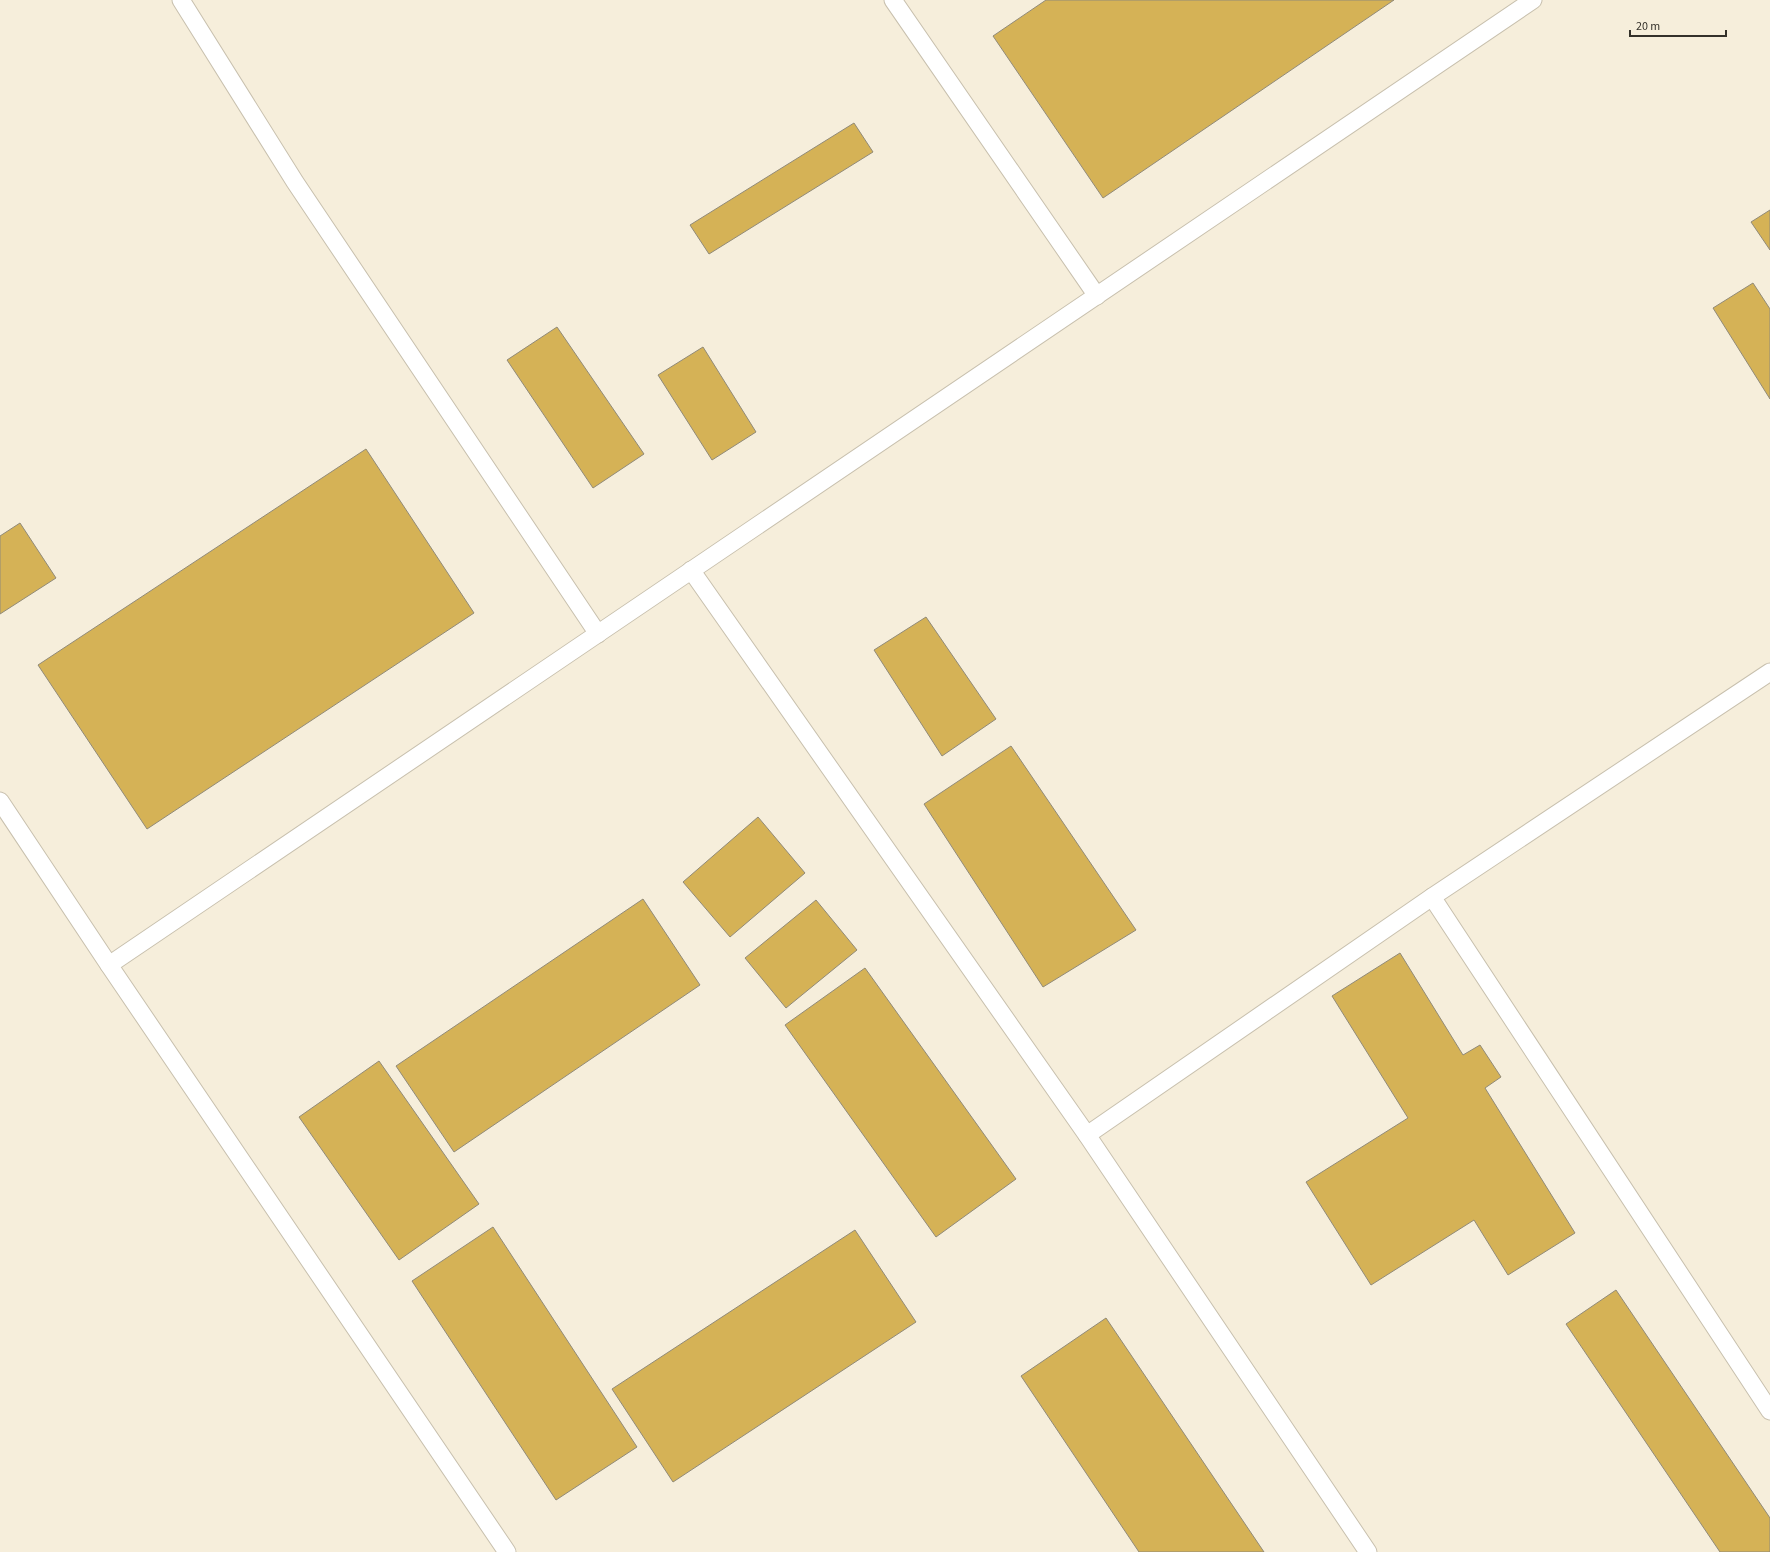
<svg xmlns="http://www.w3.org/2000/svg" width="1770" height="1552" font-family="'Source Sans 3',sans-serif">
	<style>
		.building { fill: #d5b256; stroke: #918a78 }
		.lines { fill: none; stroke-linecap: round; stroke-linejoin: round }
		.lane-casing { stroke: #c8c0ae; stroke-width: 19 }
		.lane { stroke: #fff; stroke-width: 17 }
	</style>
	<rect width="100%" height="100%" fill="#f6eedb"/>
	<g class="building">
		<polygon points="1046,0 1394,0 1103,198 993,36"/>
		<polygon points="854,123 873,152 709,254 690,225"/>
		<polygon points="1770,210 1770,250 1751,222"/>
		<polygon points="1753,283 1770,309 1770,399 1713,308"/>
		<polygon points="557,327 644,454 593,488 507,360"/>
		<polygon points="703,347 756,432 712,460 658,375"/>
		<polygon points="366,449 474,613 147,829 38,665"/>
		<polygon points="20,523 56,578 0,614 0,536"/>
		<polygon points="926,617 996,719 942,756 874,650"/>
		<polygon points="1011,746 1136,930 1043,987 924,804"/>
		<polygon points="758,817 805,873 730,937 683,882"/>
		<polygon points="643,899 700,985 454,1152 396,1066"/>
		<polygon points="816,900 857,950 786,1008 745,958"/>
		<polygon points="1400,953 1463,1055 1480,1045 1501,1077 1485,1088 1575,1233 1508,1275 1474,1220 1371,1285 1306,1182 1408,1118 1332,996"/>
		<polygon points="865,968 1016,1179 936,1237 785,1025"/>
		<polygon points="379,1061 479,1204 399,1260 299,1117"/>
		<polygon points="493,1227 637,1447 556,1500 412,1281"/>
		<polygon points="855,1230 916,1322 673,1482 612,1389"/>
		<polygon points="1616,1290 1770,1518 1770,1552 1720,1552 1566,1324"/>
		<polygon points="1106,1318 1264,1552 1139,1552 1021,1376"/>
	</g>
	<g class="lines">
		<defs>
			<g id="lane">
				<polyline points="181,0 295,182 598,634"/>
				<polyline points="893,0 1097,296"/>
				<polyline points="691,570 1087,1135 1368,1552"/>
				<polyline points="0,801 109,965 507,1552"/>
				<polyline points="1432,897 1770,1411"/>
				<polyline points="109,965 1533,0"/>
				<polyline points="1087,1135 1432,897 1770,672"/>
			</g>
		</defs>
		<use href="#lane" class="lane-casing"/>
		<use href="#lane" class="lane"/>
	</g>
	<path d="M1630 30v6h96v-6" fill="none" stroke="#34312a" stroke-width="2"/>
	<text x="1636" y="30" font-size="12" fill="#34312a" stroke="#f6eedb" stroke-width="3" paint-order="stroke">20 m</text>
</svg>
